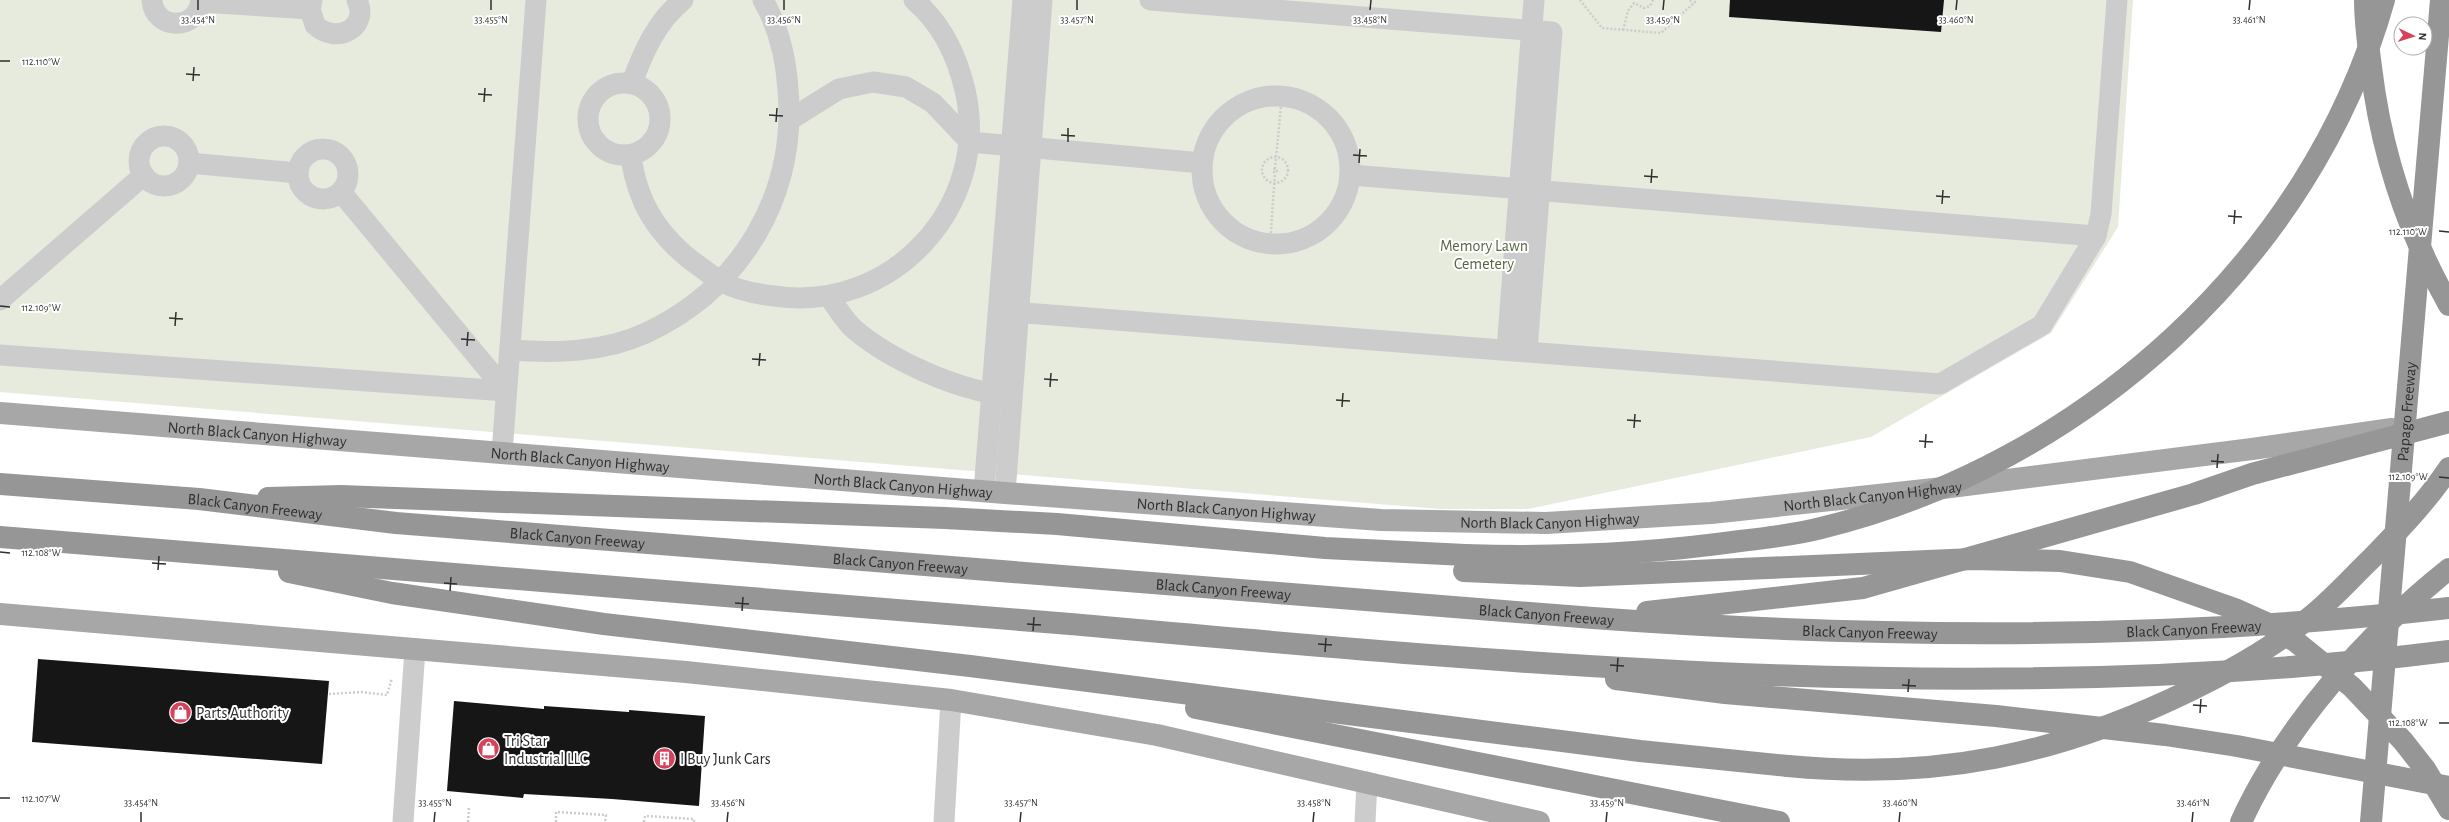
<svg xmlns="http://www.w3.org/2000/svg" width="2449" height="822" font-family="'Alegreya Sans',sans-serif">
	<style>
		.green { fill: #e6ebde }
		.building { fill: #161616 }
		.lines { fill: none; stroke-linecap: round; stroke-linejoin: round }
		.path { stroke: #ccc; stroke-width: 2.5; stroke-dasharray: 2 2; stroke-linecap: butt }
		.minor { stroke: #ccc; stroke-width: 21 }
		.major { stroke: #a7a7a7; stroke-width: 22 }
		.highway { stroke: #969696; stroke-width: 22 }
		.highway-bridge { stroke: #969696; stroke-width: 22 }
		.ticks { fill: none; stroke: #2f2f2f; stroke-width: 1.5 }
		.labels { text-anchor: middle; stroke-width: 4; stroke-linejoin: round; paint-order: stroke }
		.park-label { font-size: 16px; fill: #566740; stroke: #fff }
		.street-label { font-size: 16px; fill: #2f2f2f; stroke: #fff }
		.poi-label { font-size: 16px; fill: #2f2f2f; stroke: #fff; text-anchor: start }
		.ticks-label { font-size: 10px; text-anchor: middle; fill: #2f2f2f; stroke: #fff; stroke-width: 4; stroke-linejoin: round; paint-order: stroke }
	</style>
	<rect width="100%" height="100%" fill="#fff"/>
	<polygon class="green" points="0,0 2133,0 2118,227 2051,333 1871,437 1528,509 1440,509 0,392"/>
	<g class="building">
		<polygon points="1730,0 1944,0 1941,32 1729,17"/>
		<polygon points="38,659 329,681 322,764 32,742"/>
		<polygon points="454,701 544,709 544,706 629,712 629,710 705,716 699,806 612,799 524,794 523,798 447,791"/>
	</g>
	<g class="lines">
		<g class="path">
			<polyline points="1580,0 1602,28 1661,33 1695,2 1694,0"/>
			<polyline points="1690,0 1693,4"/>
			<polyline points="1623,30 1628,11 1634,3 1644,8 1650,6 1653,0"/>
			<circle cx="1275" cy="170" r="13"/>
			<polyline points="1275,168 1273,171 1275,173 1277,171 1275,168 1282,96"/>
			<polyline points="1270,245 1275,173"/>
			<polyline points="329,694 361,692 387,695 392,678"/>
			<polyline points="468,822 469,806"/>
			<polyline points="556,822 556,812 606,815 605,822"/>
			<polyline points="644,822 645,816 694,819 694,822"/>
		</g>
		<g class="minor">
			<path d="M152 0C154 31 198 31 201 0"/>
			<path d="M312 0 310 9 315 25C336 45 370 28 357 0"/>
			<polyline points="1150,0 1552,32 1527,350"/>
			<polyline points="201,2 310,9"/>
			<circle cx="624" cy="119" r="36"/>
			<path d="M632 83C643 52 657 21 683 0"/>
			<circle cx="1276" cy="170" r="74"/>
			<polyline points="791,119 839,89 873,82 906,87 933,103 970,142 1202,163"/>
			<circle cx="164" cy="161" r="25"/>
			<circle cx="323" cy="174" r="25"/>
			<path d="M630 155C633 167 635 181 640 193 650 222 674 249 699 266 706 271 713 277 720 281 736 290 756 294 774 296 891 314 992 206 965 90 957 56 941 23 914 0"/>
			<polyline points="189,163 298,173"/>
			<polyline points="1351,175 2096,236"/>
			<path d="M829 297C837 307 845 322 855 330 892 361 959 391 1006 395"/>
			<polyline points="0,300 144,175"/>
			<polyline points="999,311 1940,384 2042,325 2096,236 2101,214 2117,0"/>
			<polyline points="1507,349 1534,0"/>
			<path d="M510 350C556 353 602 353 646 333 742 288 797 195 788 89 786 59 778 26 763 0"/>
			<polyline points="0,355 506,391 341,192"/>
			<polyline points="502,453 536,0"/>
			<polyline points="984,491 1023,0"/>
			<polyline points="1005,493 1042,0"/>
			<polyline points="403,822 415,649"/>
			<polyline points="944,822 951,700"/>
			<polyline points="1365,822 1367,782"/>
		</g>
		<g class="major">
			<path id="s1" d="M0 413 1005 493 1381 520 1546 523 1711 513 1943 488 2252 449 2392 429"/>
			<polyline points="0,614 686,672 951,700 1157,735 1539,822"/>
		</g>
		<g class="highway">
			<path id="s2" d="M0 484 199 499 396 523 1593 618C1878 639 2165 641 2449 608"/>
			<polyline points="268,498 341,496 945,518 1057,524 1325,548 1465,555"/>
			<path d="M0 537C357 566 714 593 1070 624 1528 665 1991 709 2449 651"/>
			<polyline points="289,572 392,593 604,624 970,666 1640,751 1788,766"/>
			<polyline points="1647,612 1863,588 2194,494 2252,474 2449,422"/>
			<polyline points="1616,679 1725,693 1996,716 2165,735 2237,746 2449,787"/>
			<polyline points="1196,708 1779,822"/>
		</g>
		<g class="highway-bridge">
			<path d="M2365 0C2365 23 2368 44 2371 67 2381 152 2407 231 2449 305"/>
			<path d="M1465 555C1557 558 1648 554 1740 541 1767 538 1794 535 1821 528 2081 465 2311 260 2384 0"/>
			<polyline points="1464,571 1580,576 1974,559 2060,561 2130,572 2235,609 2264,622 2295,641 2352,687 2403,741 2425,769 2449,809"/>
			<path d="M1788 766C1937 780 2058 755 2191 690 2233 670 2273 647 2309 618 2332 600 2351 578 2372 558 2400 529 2427 501 2449 468"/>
			<path d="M2241 822C2285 726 2367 634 2449 569"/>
			<path id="s3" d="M2371 822 2441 0"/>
		</g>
	</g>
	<path class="ticks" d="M198 10V0M491 10V0M784 10V0M1077 10V0M1370 10 1371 0M1663 10 1664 0M1956 10 1957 0M2249 10 2250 0M0 61H10M186 74 200 75M193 81 194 67M478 94 492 95M484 102 485 88M769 115 783 116M776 122 777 108M1061 135 1075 136M1068 142V128M1353 155 1367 156M1359 163 1360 149M1644 176 1658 177M1651 183 1652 169M1936 196 1950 197M1942 204 1943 190M2228 216 2242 217M2234 224 2235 210M2439 231 2449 232M0 306 10 307M169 318 183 319M175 326 176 312M461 339 475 340M467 346 468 332M752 359 766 360M759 366 760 353M1044 379 1058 380M1050 387 1051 373M1336 400 1350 401M1342 407 1343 393M1627 420 1641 421M1634 428 1635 414M1919 441 1933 442M1925 448 1926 434M2211 461 2224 462M2217 468 2218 454M2439 477 2449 478M0 552 10 553M152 563 166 564M158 570 159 556M444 583 457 584M450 591 451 577M735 603 749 604M742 611 743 597M1027 624 1041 625M1033 631 1034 617M1318 644 1332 645M1325 652 1326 638M1610 665 1624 666M1617 672 1618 658M1902 685 1916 686M1908 692 1909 679M2193 705 2207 706M2200 713 2201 699M2439 723H2449M0 798H10M141 822V812M434 822 435 812M727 822 728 812M1020 822 1021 812M1313 822 1314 812M1606 822 1607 812M1899 822 1900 812M2192 822 2193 812"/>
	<defs>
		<symbol id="shop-disc" viewBox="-11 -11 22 22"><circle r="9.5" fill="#d4425c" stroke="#fff"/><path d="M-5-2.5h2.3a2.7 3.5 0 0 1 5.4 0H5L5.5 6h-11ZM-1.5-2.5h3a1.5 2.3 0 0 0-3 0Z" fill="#fff"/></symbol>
		<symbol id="building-disc" viewBox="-11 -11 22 22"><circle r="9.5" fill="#d4425c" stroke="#fff"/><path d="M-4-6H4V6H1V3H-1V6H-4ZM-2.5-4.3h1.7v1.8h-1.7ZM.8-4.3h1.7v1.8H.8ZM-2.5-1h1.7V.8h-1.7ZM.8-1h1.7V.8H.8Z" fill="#fff"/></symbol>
	</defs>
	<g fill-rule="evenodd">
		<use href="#shop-disc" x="168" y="700" width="25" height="25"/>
		<use href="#shop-disc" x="476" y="736" width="25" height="25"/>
		<use href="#building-disc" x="652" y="746" width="25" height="25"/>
	</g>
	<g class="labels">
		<g class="park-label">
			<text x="1484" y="251">Memory Lawn<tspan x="1484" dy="18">Cemetery</tspan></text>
		</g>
		<g class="street-label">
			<text dy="6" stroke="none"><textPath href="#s3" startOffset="412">Papago Freeway</textPath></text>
			<text dy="6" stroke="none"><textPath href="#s1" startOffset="258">North Black Canyon Highway</textPath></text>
			<text dy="6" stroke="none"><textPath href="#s1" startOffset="582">North Black Canyon Highway</textPath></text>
			<text dy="6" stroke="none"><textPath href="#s1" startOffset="906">North Black Canyon Highway</textPath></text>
			<text dy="6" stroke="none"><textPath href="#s1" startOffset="1878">North Black Canyon Highway</textPath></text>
			<text dy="6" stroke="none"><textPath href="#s2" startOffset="256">Black Canyon Freeway</textPath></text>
			<text dy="6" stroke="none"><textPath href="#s1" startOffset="1230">North Black Canyon Highway</textPath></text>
			<text dy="6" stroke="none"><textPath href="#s1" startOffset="1554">North Black Canyon Highway</textPath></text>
			<text dy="6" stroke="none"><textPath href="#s2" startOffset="580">Black Canyon Freeway</textPath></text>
			<text dy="6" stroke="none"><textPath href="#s2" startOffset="904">Black Canyon Freeway</textPath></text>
			<text dy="6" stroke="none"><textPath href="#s2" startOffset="1228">Black Canyon Freeway</textPath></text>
			<text dy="6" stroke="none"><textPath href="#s2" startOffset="1552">Black Canyon Freeway</textPath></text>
			<text dy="6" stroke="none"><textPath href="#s2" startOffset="2200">Black Canyon Freeway</textPath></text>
			<text dy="6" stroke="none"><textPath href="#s2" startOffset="1876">Black Canyon Freeway</textPath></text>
		</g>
		<g class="poi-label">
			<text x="196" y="718">Parts Authority</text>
			<text x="504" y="746">Tri Star<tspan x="504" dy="18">Industrial LLC</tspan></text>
			<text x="680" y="764">I Buy Junk Cars</text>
		</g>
	</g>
	<g class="ticks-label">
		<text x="198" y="23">33.454°N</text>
		<text x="491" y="23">33.455°N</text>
		<text x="784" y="23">33.456°N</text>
		<text x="1077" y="23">33.457°N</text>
		<text x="1370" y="23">33.458°N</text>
		<text x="1663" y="23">33.459°N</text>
		<text x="1956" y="23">33.460°N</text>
		<text x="2249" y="23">33.461°N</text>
		<text x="41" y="65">112.110°W</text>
		<text x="2408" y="235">112.110°W</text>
		<text x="41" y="311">112.109°W</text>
		<text x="2408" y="480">112.109°W</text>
		<text x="41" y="556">112.108°W</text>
		<text x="2408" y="726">112.108°W</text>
		<text x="41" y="802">112.107°W</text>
		<text x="141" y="806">33.454°N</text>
		<text x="435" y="806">33.455°N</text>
		<text x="728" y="806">33.456°N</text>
		<text x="1021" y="806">33.457°N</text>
		<text x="1314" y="806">33.458°N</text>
		<text x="1607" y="806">33.459°N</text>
		<text x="1900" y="806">33.460°N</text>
		<text x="2193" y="806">33.461°N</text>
	</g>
	<g transform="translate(2413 36) rotate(94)"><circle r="19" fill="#ffffff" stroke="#acacac"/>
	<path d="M0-3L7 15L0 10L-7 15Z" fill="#d4425c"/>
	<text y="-6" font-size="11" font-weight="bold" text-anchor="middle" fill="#2f2f2f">N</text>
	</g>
</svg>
